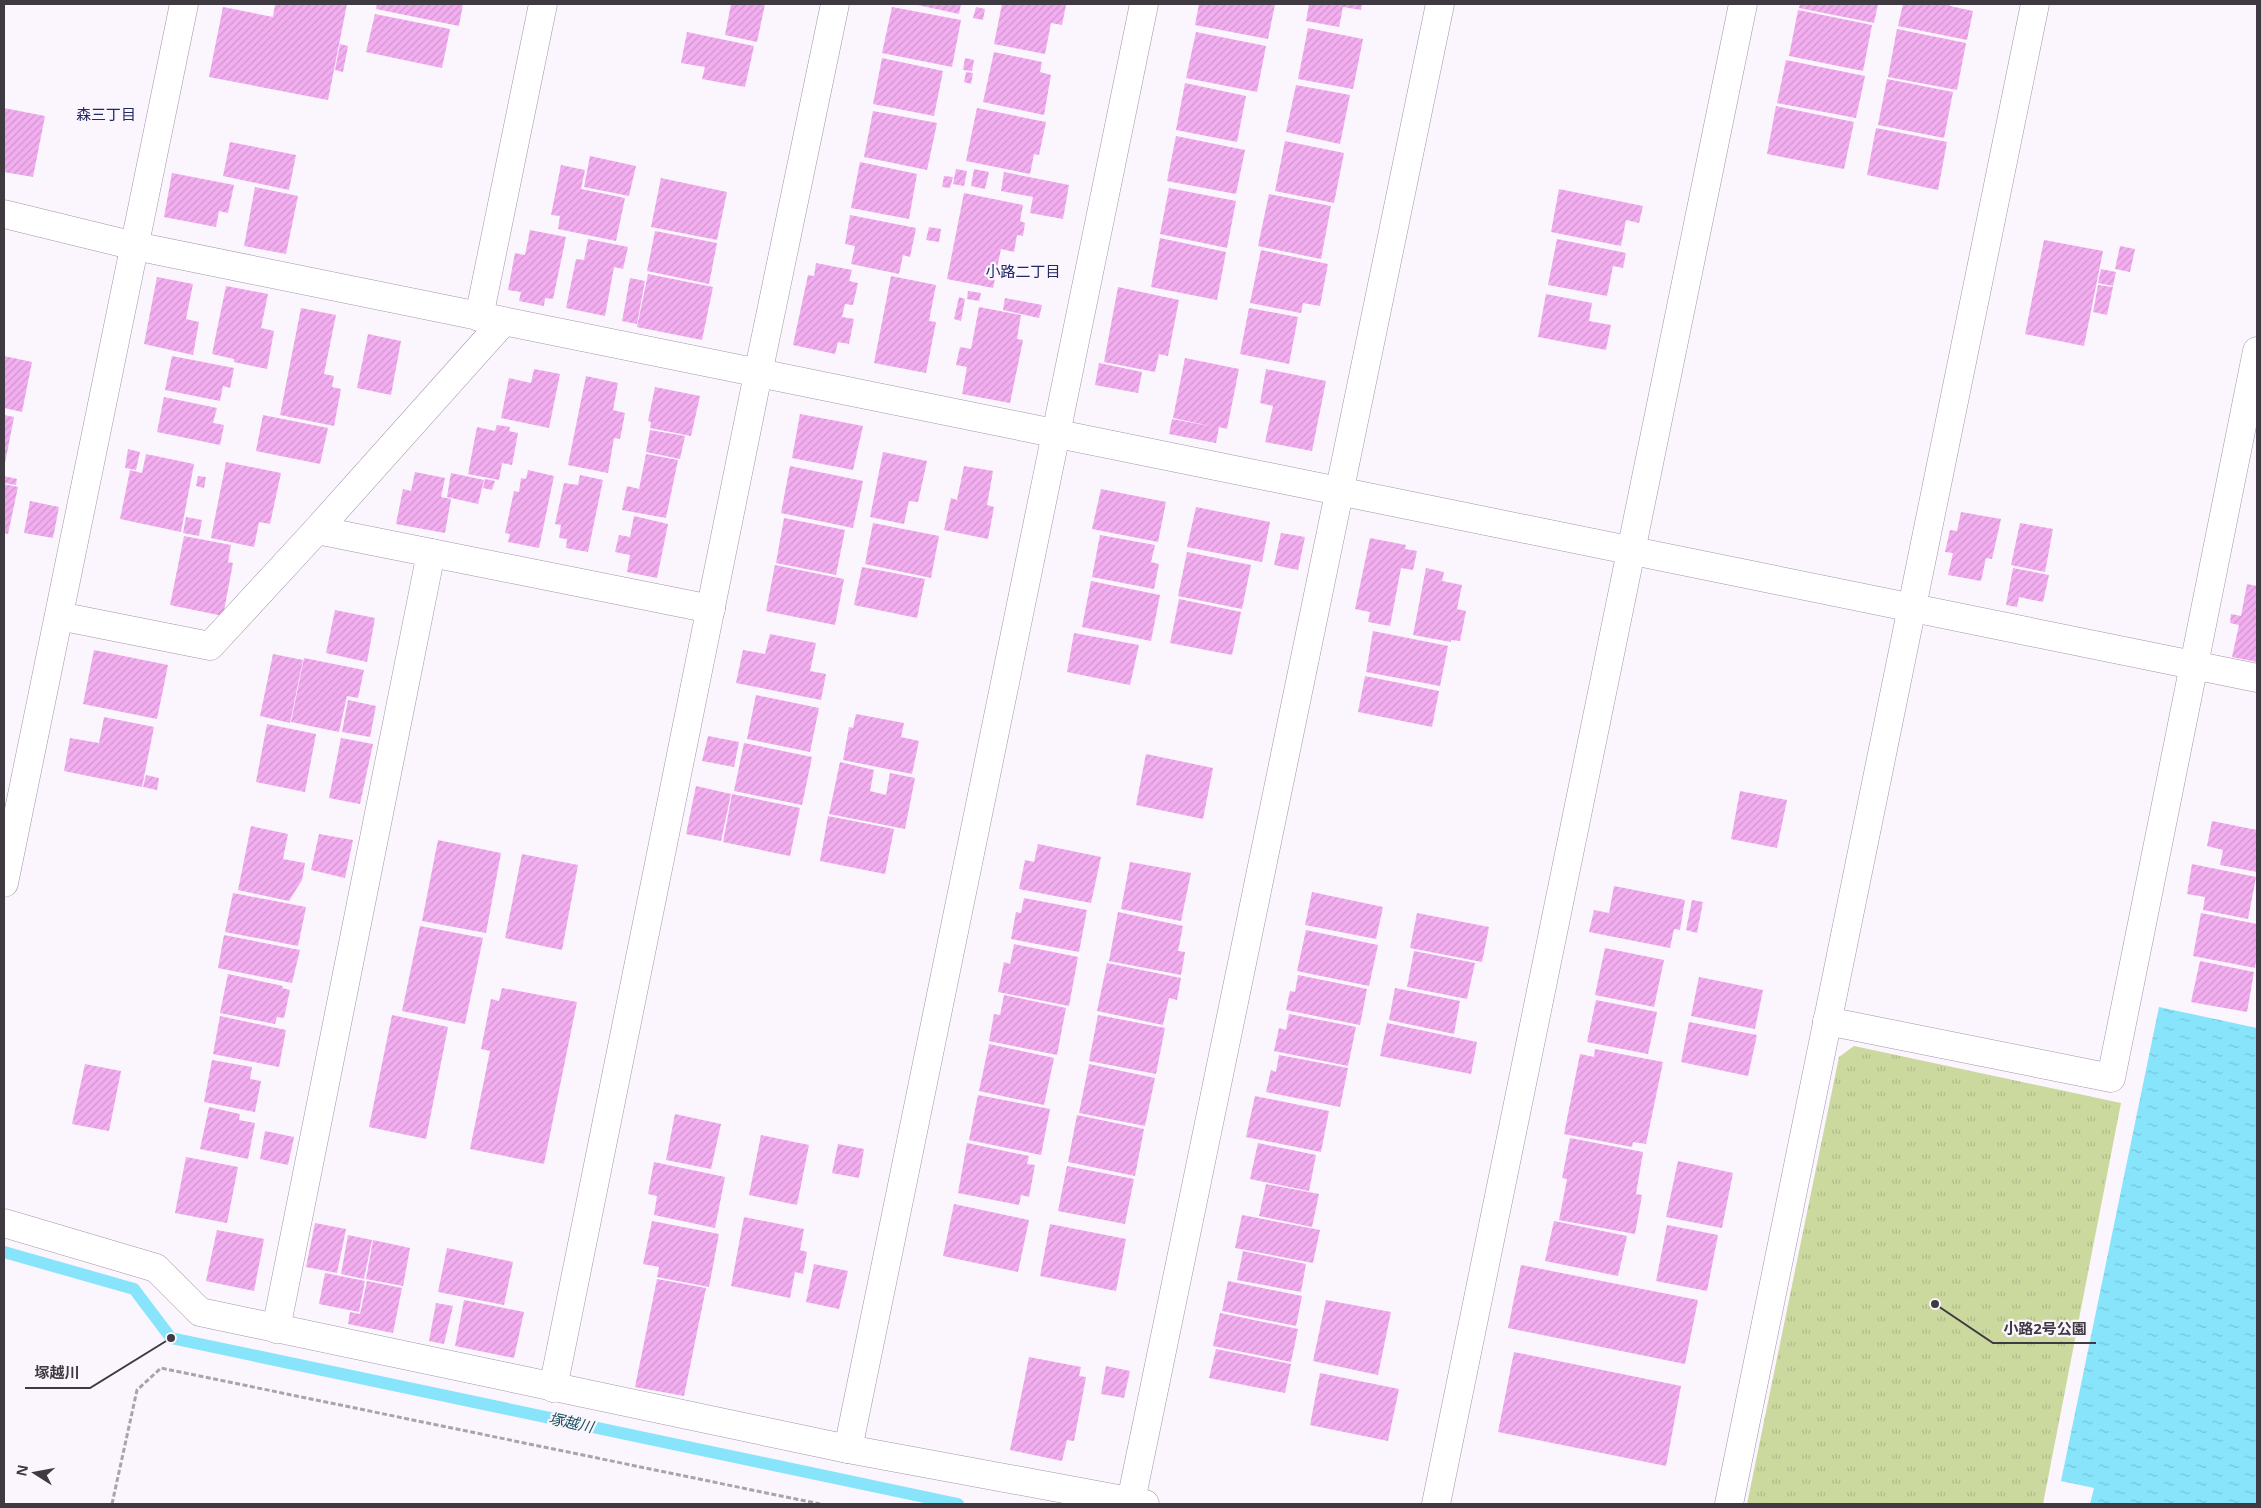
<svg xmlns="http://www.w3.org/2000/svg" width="2261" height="1508" font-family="'Open Sans','Noto Sans JP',sans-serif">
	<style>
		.park { fill: url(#park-tufts) }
		.water { fill: url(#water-ripples) }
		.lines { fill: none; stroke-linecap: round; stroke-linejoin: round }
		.stream { stroke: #87e4fa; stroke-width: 12 }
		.building { fill: url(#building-hatch) }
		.street-casing { stroke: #a294a9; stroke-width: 29 }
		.path { stroke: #a9a3ac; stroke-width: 3; stroke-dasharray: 5 2.5; stroke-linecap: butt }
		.street { stroke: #fff; stroke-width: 28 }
		.labels { text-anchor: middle; stroke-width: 4.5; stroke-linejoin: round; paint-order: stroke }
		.neighbourhood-label { font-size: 15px; fill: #222861; stroke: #fbf5fe }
		.water-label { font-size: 15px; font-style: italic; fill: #1a505c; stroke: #fbf5fe }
		.leader { fill: none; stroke: #3f3942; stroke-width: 2 }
		.callout-dot { fill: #3f3942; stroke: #fbf5fe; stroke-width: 2 }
		.callout-label { font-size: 15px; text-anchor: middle; font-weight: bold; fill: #3f3942; stroke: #fbf5fe; stroke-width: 4.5; stroke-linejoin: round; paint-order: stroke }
	</style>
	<defs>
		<pattern id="park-tufts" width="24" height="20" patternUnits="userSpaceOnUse" patternTransform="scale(1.25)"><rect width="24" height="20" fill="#cbd99f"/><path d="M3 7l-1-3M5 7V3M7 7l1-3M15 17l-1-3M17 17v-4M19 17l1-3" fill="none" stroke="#afbb8a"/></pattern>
		<pattern id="water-ripples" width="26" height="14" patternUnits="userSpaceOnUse" patternTransform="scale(1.25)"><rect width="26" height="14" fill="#87e4fa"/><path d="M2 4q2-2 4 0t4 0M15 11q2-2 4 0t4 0" fill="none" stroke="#76c4d8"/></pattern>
		<pattern id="building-hatch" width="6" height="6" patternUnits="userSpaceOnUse" patternTransform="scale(1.25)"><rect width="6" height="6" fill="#f3aef0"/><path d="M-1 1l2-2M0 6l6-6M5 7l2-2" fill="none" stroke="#d196cf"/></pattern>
	</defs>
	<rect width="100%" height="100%" fill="#fbf5fe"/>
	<polygon class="park" points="1854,1046 2121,1103 2043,1504 1747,1504 1839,1057"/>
	<polygon class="water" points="2159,1007 2257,1028 2257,1504 2090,1504 2094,1488 2061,1481"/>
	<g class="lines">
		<polyline class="stream" points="4,1252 134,1289 171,1338 958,1504"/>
	</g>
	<g class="building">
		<polygon points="275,4 347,4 328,100 209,77 223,7 273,17"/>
		<polygon points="377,4 463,4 459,26 376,9"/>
		<polygon points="731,4 765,4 757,42 725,35"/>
		<polygon points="913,4 961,4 959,14"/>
		<polygon points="1002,4 1066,5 1062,25 1051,23 1045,54 994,44"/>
		<polygon points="1199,4 1275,4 1268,39 1195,25"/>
		<polygon points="1309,4 1362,4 1361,10 1343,7 1339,27 1306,21"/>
		<polygon points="1800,4 1878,4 1874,23 1799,8"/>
		<polygon points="1903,4 1950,4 1950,6 1973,11 1967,40 1898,26"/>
		<polygon points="892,7 961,20 952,67 882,53"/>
		<polygon points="976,7 985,9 983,20 973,18"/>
		<polygon points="1798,10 1872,25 1863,71 1789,56"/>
		<polygon points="375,14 450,29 442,68 366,52"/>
		<polygon points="1308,28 1363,39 1353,89 1298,79"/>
		<polygon points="1897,29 1966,43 1957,90 1888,77"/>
		<polygon points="687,32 754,46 745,87 702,79 705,67 681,63"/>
		<polygon points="1196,32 1266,46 1257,92 1186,78"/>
		<polygon points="340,44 348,46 343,72 335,70"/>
		<polygon points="994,52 1042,62 1040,72 1051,75 1044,115 983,102"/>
		<polygon points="882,58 943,71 934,116 873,104"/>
		<polygon points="965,58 974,60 972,71 963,70"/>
		<polygon points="1786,60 1865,76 1856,118 1777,103"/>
		<polygon points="966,72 973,73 971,84 964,82"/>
		<polygon points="1887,79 1953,92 1944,138 1878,125"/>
		<polygon points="1185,83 1246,96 1237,142 1176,130"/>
		<polygon points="1296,85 1350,95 1340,144 1286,132"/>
		<polygon points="1776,106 1854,122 1844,169 1767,154"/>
		<polygon points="4,108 45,116 33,177 4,172"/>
		<polygon points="977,108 1046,122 1039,155 1034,154 1030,174 966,161"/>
		<polygon points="873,111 937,123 927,170 864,157"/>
		<polygon points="1876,128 1947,142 1938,190 1867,175"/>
		<polygon points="1176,136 1245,150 1236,194 1167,181"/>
		<polygon points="1285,141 1344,153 1334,203 1275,191"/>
		<polygon points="230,142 296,155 289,190 223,176"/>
		<polygon points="590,156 636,166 629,196 584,187"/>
		<polygon points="860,162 917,174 909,219 851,208"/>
		<polygon points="561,165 585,170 581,189 625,198 616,241 558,229 560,216 551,215"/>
		<polygon points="956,169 967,171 964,186 953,184"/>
		<polygon points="974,169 989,172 985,189 971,186"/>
		<polygon points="1004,172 1069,185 1063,219 1030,213 1033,197 1001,191"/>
		<polygon points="172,173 234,185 228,213 219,211 216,227 164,217"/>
		<polygon points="944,176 953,177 950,188 942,187"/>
		<polygon points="661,178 727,192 717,240 651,227"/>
		<polygon points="255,187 298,196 286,254 244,246"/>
		<polygon points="1169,188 1236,201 1227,248 1160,234"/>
		<polygon points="1559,189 1643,206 1639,223 1626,220 1621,246 1551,232"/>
		<polygon points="964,193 1023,205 1020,221 1025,223 1023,236 1017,235 1014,252 1001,249 993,288 947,279"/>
		<polygon points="1269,194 1331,206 1321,259 1258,246"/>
		<polygon points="850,215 916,228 910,257 903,255 899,274 851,264 855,246 845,244"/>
		<polygon points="929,227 941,229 939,242 926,240"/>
		<polygon points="530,230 566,237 553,299 545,298 544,306 519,301 521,292 508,290 515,253 525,255"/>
		<polygon points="655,231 717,243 709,284 647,271"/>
		<polygon points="1160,238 1226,252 1217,300 1151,287"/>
		<polygon points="588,239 628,247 623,269 614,267 605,316 566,308 576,259 584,260"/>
		<polygon points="1557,239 1626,253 1623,268 1613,266 1607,296 1548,285"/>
		<polygon points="2044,240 2103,251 2084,346 2025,334"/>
		<polygon points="2120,246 2135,249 2130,272 2115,269"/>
		<polygon points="1261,250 1328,264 1320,306 1303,303 1301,313 1250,303"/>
		<polygon points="816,263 852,270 849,281 858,283 853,305 845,304 842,317 854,319 849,344 838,342 835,354 793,345 808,275 814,276"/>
		<polygon points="2101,269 2116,272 2113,286 2098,283"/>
		<polygon points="648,274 713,287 702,340 637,327"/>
		<polygon points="891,276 936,285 929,321 936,322 926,373 874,363"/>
		<polygon points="157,277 193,284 186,319 199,322 193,355 144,344"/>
		<polygon points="630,278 645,281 637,324 622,321"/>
		<polygon points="2098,285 2113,287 2107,315 2093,312"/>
		<polygon points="226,286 268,294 261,328 274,331 267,369 234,362 234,359 212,354"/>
		<polygon points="1118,287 1179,300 1168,356 1159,354 1155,372 1104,362"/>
		<polygon points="968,291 981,293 979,301 967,299"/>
		<polygon points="1546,294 1592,303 1589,321 1611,325 1606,350 1538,337"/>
		<polygon points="959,297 965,299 961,321 954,319"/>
		<polygon points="1005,298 1042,305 1039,318 1003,310"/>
		<polygon points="979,307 1021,315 1017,339 1023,340 1010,403 962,394 967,367 956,365 960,347 971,349"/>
		<polygon points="301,308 336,315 324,374 334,376 332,387 341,389 334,426 280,415"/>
		<polygon points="1249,308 1298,317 1289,364 1240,354"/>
		<polygon points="368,334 401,341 391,395 357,388"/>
		<polygon points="4,356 32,362 22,412 4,408"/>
		<polygon points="172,356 234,368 230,388 223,386 220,401 165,390"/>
		<polygon points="1185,358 1239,369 1227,429 1219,427 1216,443 1169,434 1172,419 1215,427 1173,418"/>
		<polygon points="1099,363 1142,372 1138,393 1095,385"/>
		<polygon points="534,369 560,374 549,428 501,418 509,378 531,383"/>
		<polygon points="1266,369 1326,381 1312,451 1265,442 1273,406 1260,403"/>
		<polygon points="586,376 618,383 613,410 625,413 620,439 614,438 608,473 568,465"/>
		<polygon points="655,387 700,396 691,436 650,428 651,422 648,421"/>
		<polygon points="164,397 217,408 213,423 224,425 220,445 157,432"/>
		<polygon points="800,414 863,426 853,470 792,458"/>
		<polygon points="4,415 14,417 5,463 4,463"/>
		<polygon points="263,415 328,428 320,464 256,451"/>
		<polygon points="497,425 510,427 509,431 518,433 512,465 502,463 499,480 468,474 477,427 495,431"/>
		<polygon points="650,430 685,436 680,459 646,452"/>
		<polygon points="128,449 140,452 136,470 125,468"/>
		<polygon points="883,452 927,461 918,502 909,501 904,524 870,517"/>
		<polygon points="146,454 194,464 181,532 120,519 130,470 142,473"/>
		<polygon points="646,454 678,460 666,518 622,510 627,486 639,489"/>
		<polygon points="226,462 281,473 270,524 259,522 254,547 211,538"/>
		<polygon points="790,466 863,481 853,528 781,513"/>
		<polygon points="964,466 993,471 987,505 994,507 988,539 944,530 951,498 957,500"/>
		<polygon points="528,470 554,476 539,548 508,542 510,534 505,533 514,491 519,492 521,478 526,479"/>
		<polygon points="415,472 445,478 441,497 451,499 445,533 396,524 403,489 411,491"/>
		<polygon points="451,473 484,480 478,504 447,497"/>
		<polygon points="580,475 603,480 588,552 566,548 567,539 559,538 561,525 555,524 564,483 578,485"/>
		<polygon points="4,476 17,479 16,485 4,483"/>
		<polygon points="198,476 206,477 204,488 196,486"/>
		<polygon points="485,479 495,481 492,490 483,488"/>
		<polygon points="4,484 18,487 8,534 4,533"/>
		<polygon points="1101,489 1166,502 1158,542 1092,529"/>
		<polygon points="30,501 59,507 53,538 24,533"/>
		<polygon points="1196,507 1270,522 1262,562 1187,547"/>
		<polygon points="1961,512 2001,519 1992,559 1986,558 1981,581 1948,575 1953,553 1945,552 1950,530 1957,531"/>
		<polygon points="634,516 668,524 657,578 627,572 630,555 615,552 619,535 630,537"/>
		<polygon points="186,517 202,520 199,536 183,533"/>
		<polygon points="784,518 845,530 836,575 776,563"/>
		<polygon points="873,523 939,536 931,578 865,564"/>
		<polygon points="2020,523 2053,529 2045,572 2011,565"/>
		<polygon points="1281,533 1305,537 1298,570 1274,565"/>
		<polygon points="1100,535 1155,545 1151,562 1159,564 1154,589 1092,577"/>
		<polygon points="184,536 231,545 228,562 233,563 223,616 170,605"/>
		<polygon points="1370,538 1406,545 1405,549 1417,551 1413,570 1401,568 1390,626 1368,622 1370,612 1355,609"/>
		<polygon points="1187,552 1251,565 1242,609 1178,596"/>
		<polygon points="775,565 844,579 835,625 766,611"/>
		<polygon points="862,567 925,579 917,618 854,605"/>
		<polygon points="1426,568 1444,572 1442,581 1462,585 1457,609 1466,611 1460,641 1451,640 1451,642 1413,635"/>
		<polygon points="2013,568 2049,575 2043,602 2019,597 2017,607 2006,605"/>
		<polygon points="1091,581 1160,595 1151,641 1082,627"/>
		<polygon points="2247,584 2257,586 2257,662 2232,657 2239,625 2230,623 2231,614 2241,616"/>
		<polygon points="1179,599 1241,612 1232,655 1170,643"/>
		<polygon points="335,610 375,618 367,662 326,653"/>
		<polygon points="1373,631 1448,646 1440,686 1366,672"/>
		<polygon points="1074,633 1139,645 1130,685 1067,672"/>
		<polygon points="770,634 816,643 810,671 826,674 821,700 736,683 743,650 765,654"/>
		<polygon points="94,650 168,665 157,719 83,704"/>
		<polygon points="273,654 303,660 290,723 260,716"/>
		<polygon points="304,658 364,670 358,698 347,696 339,732 291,722"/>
		<polygon points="1365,676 1439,691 1432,727 1358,712"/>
		<polygon points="756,695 819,708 810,752 747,739"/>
		<polygon points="348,700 376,706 370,737 342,732"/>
		<polygon points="856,714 904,723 901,737 919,741 912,774 843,760 849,727 853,728"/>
		<polygon points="104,717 154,727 142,787 64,771 70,738 99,743"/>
		<polygon points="267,724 316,734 305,792 256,782"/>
		<polygon points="708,736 739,742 734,767 702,761"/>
		<polygon points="341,738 373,744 360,804 329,798"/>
		<polygon points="744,743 812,757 802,805 734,791"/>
		<polygon points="1146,754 1213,768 1203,819 1136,805"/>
		<polygon points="840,762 874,770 870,791 886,795 890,773 915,778 905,829 829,814"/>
		<polygon points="146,775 159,778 157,790 143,787"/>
		<polygon points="696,786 731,794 721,841 686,834"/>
		<polygon points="1740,791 1787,800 1777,848 1731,839"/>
		<polygon points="732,794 800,808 790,856 723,842"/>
		<polygon points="828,816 894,829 885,874 820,861"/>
		<polygon points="2212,821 2257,830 2257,872 2220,865 2223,850 2207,846"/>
		<polygon points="251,826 288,834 283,859 305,863 302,880 289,901 238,890"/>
		<polygon points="319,834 353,840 345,878 311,870"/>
		<polygon points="438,840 501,853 486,933 422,921"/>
		<polygon points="1038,844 1101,857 1091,903 1019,889 1025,860 1034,862"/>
		<polygon points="522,854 578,865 562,950 505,938"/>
		<polygon points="1130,862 1191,873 1181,921 1121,909"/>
		<polygon points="2192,864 2256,877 2248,919 2203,910 2205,897 2187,894"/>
		<polygon points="1614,886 1685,900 1680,930 1674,929 1670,948 1589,932 1594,910 1609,913"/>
		<polygon points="1312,892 1383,907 1376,939 1305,925"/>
		<polygon points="233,893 306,907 298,946 225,932"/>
		<polygon points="1024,898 1087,910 1079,952 1011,939 1016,912 1021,913"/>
		<polygon points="1692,900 1703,902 1697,933 1686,930"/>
		<polygon points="1118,912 1183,926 1178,951 1185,952 1181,975 1109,961"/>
		<polygon points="1417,913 1489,927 1482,962 1410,948"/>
		<polygon points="2201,913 2257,924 2257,954 2255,968 2193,956"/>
		<polygon points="420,926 483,938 465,1024 402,1011"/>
		<polygon points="1306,930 1378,945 1369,986 1297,971"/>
		<polygon points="224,935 300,950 292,983 218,968"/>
		<polygon points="1014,944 1078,957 1069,1006 998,992 1004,962 1010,964"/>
		<polygon points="1605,948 1664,960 1654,1007 1595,995"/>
		<polygon points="1414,951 1475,963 1467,999 1407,987"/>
		<polygon points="2200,961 2254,972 2247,1012 2191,1002"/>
		<polygon points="1107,963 1181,978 1177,1000 1169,998 1163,1025 1097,1011"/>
		<polygon points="228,974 283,986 282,988 290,990 284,1018 277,1017 275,1024 220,1013"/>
		<polygon points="1298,975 1367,989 1360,1025 1286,1010 1290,991 1295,992"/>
		<polygon points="1699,977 1763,990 1755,1029 1691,1016"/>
		<polygon points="502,988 577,1002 544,1164 470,1149 490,1051 481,1049 491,999 499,1001"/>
		<polygon points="1395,988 1460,1001 1454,1034 1389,1020"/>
		<polygon points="1004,995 1066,1008 1057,1055 989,1041 994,1014 1000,1015"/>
		<polygon points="1596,1000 1657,1012 1648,1054 1587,1042"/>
		<polygon points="1289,1014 1356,1027 1348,1066 1274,1051 1279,1028 1286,1030"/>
		<polygon points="392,1015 448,1027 426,1139 369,1127"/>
		<polygon points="1098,1015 1165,1028 1156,1074 1089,1061"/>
		<polygon points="220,1016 286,1030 279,1067 213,1054"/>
		<polygon points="1689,1022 1757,1035 1748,1076 1681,1062"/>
		<polygon points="1387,1023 1477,1042 1471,1074 1380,1056"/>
		<polygon points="989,1044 1054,1058 1044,1105 979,1091"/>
		<polygon points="1595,1049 1663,1062 1646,1144 1633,1142 1632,1147 1564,1134 1580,1054 1594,1057"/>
		<polygon points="1279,1055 1348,1068 1340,1107 1266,1092 1271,1070 1276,1072"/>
		<polygon points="212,1060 252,1067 250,1079 261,1081 255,1112 204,1102"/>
		<polygon points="85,1064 121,1071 109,1131 72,1124"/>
		<polygon points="1089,1064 1155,1078 1145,1126 1079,1113"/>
		<polygon points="978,1095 1050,1109 1041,1155 969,1140"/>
		<polygon points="1255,1096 1329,1111 1321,1152 1246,1137"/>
		<polygon points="209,1107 240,1114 239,1120 255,1123 248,1159 200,1149"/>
		<polygon points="675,1114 721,1124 711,1169 666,1160"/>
		<polygon points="1077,1115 1144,1129 1135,1176 1068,1162"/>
		<polygon points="265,1131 294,1137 288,1165 260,1159"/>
		<polygon points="761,1135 809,1145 797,1205 749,1195"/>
		<polygon points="1570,1138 1643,1152 1636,1194 1642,1195 1635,1234 1559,1220 1567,1179 1562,1178"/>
		<polygon points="967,1143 1029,1156 1027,1164 1035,1165 1029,1197 1021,1195 1019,1205 958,1193"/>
		<polygon points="1258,1143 1316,1155 1309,1191 1250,1179"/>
		<polygon points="838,1144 864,1149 859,1178 832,1173"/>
		<polygon points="186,1157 238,1167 227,1223 175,1213"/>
		<polygon points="1678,1161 1733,1173 1722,1228 1666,1217"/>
		<polygon points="654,1162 725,1177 715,1228 654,1215 657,1196 648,1194"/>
		<polygon points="1067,1166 1134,1179 1125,1224 1058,1211"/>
		<polygon points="1266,1184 1319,1194 1312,1227 1259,1216"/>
		<polygon points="954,1204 1029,1220 1018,1272 943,1256"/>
		<polygon points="1242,1215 1320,1230 1313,1263 1235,1248"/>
		<polygon points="744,1217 804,1229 800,1250 807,1252 803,1274 795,1272 790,1298 731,1286"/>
		<polygon points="652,1221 719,1234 709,1287 657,1277 659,1267 643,1264"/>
		<polygon points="1554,1221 1627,1236 1618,1276 1545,1261"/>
		<polygon points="315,1223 346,1229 337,1273 306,1267"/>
		<polygon points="1050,1224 1126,1239 1116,1291 1040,1276"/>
		<polygon points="1667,1225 1718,1235 1707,1291 1656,1281"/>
		<polygon points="217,1230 264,1239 254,1291 206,1281"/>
		<polygon points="348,1235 372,1240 364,1279 341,1274"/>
		<polygon points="373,1240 410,1248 403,1286 366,1279"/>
		<polygon points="447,1248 513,1262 504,1305 438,1292"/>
		<polygon points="1243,1251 1306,1264 1301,1292 1237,1280"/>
		<polygon points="814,1264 848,1271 839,1309 806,1302"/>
		<polygon points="1521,1265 1698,1300 1685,1364 1508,1328"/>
		<polygon points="325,1273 365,1281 359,1312 319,1304"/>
		<polygon points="657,1279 706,1288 684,1396 635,1387"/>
		<polygon points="367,1281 402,1288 393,1333 348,1324 350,1312 360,1314"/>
		<polygon points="1228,1281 1302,1296 1296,1326 1222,1311"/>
		<polygon points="464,1300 524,1312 514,1358 455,1346"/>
		<polygon points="1326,1300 1391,1312 1378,1375 1313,1361"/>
		<polygon points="436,1303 453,1306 444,1344 429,1341"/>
		<polygon points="1220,1313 1298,1329 1291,1362 1213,1346"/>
		<polygon points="1216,1349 1291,1364 1285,1393 1209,1378"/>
		<polygon points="1514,1352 1681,1386 1666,1466 1498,1432"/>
		<polygon points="1029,1357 1081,1367 1079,1376 1086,1377 1074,1441 1067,1440 1062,1461 1010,1450"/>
		<polygon points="1106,1366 1130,1371 1124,1398 1101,1394"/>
		<polygon points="1320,1373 1399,1389 1388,1441 1310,1425"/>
	</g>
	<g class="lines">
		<defs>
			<g id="street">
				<polyline points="4,214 135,246 2257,678"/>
				<polyline points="479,317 543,4"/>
				<polyline points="317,530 711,609"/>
				<polyline points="59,616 210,646 317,530 503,322"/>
				<polyline points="4,883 184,4"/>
				<polyline points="1827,1021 2111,1078 2257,351"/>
				<polyline points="4,1223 156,1268 200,1312 848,1449 1145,1504"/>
				<polyline points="276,1329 431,553"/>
				<polyline points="553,1388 758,374 835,4"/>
				<polyline points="848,1449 1144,4"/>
				<polyline points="1131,1501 1440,4"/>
				<polyline points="1436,1504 1743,4"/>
				<polyline points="1729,1504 2035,4"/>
			</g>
		</defs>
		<use href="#street" class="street-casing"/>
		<polyline class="path" points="112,1504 137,1390 161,1368 820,1504"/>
		<use href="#street" class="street"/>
	</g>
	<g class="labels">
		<g class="neighbourhood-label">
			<text x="106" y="120">森三丁目</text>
			<text x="1023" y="277">小路二丁目</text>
		</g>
		<g class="water-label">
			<text transform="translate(571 1423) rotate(12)" y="5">塚越川</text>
		</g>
	</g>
	<path class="leader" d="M1935 1304L1993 1343H2096M171 1338L90 1388H25"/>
	<g class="callout-dot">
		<circle cx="1935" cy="1304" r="5"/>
		<circle cx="171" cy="1338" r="5"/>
	</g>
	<g class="callout-label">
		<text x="2045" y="1334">小路2号公園</text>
		<text x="57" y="1378">塚越川</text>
	</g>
	<rect width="2261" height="1508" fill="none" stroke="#3f3942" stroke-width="10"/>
	<g transform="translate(35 1473) rotate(281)" stroke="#fbf5fe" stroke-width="4" paint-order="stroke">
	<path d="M0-4L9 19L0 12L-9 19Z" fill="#3f3942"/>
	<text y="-8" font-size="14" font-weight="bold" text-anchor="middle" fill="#3f3942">N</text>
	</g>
</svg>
